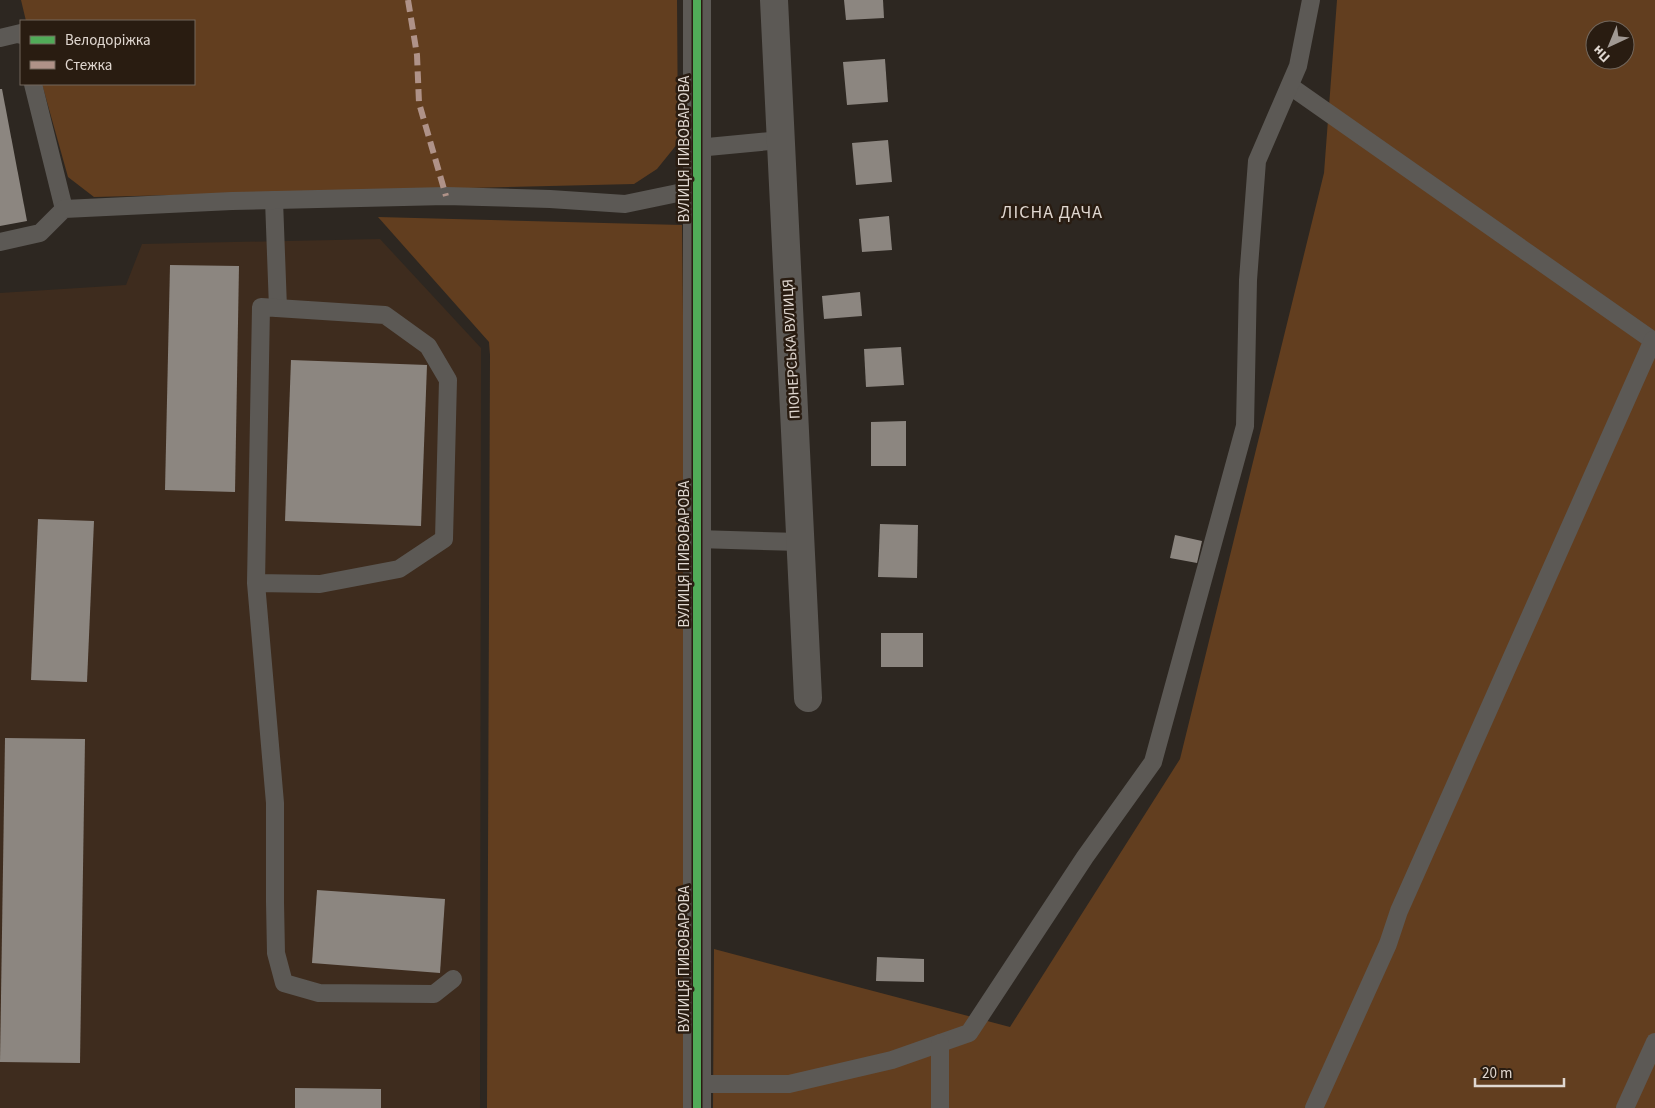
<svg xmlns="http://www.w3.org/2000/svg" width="1655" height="1108" font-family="'Source Sans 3',sans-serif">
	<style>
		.built { fill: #3e2c1e }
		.green { fill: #623e1f; fill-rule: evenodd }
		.building { fill: #8c8680 }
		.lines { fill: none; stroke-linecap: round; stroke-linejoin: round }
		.service { stroke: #5c5955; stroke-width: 18 }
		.minor { stroke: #5c5955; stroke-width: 28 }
		.quiet { stroke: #af9288; stroke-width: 6; stroke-dasharray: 12 6; stroke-linecap: butt }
		.cycleway-casing { stroke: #291c11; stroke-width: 11 }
		.cycleway { stroke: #51ab58; stroke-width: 8 }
		.labels { text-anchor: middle; stroke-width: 5; stroke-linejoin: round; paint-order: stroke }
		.street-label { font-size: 15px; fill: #e0d7d0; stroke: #291c11 }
		.quarter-label { font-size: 18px; letter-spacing: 1px; fill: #e0d7d0; stroke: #291c11 }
	</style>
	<rect width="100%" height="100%" fill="#2d2721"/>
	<polygon class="built" points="380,239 481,348 480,1108 0,1108 0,293 126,285 142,244"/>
	<g class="green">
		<polygon points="21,0 677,0 678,143 657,169 634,184 94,197 68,177 42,84 194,84 194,21 26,21"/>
		<path d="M1337 0H1655V1108H713L714 949 1010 1027 1180 759 1324 173ZM1595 30H1625V60H1595Z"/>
		<polygon points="378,217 682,225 684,404 683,1108 487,1108 490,355 489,342"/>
	</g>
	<g class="building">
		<polygon points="844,0 883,0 884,18 846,20"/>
		<polygon points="885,59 888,102 847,105 843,62"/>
		<polygon points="0,89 2,89 27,221 0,226"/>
		<polygon points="888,140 892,182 856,185 852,143"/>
		<polygon points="889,216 892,250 862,252 859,219"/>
		<polygon points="170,265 239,266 235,492 165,490"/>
		<polygon points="860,292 862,316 824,319 822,296"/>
		<polygon points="901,347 904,385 866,387 864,349"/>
		<polygon points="291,360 427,365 421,526 285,521"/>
		<polygon points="906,421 906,466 871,466 871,422"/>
		<polygon points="38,519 94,521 87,682 31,680"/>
		<polygon points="880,524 918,525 917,578 878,577"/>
		<polygon points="1175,535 1202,541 1197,563 1170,558"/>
		<rect x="881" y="633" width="42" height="34"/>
		<polygon points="5,738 85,739 80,1063 0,1062"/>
		<polygon points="317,890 445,899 440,973 312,963"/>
		<polygon points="877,957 924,959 924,982 876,981"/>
		<polygon points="295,1088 381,1089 381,1108 295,1108"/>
	</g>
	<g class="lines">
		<g class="service">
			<polyline points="0,38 21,33 21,35"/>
			<polyline points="33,84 64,209"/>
			<polyline points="1290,86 1655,342"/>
			<polyline points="697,148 781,140"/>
			<polyline points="274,200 278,308"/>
			<polyline points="0,242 40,233 64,209 232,201 446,196 550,199 625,204 697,189"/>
			<polyline points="697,539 800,542"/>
			<polyline points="256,583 261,307 385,315 428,346 448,380 444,539 399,569 320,584 256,583 275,803 275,902 276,953 284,983 319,993 434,994 453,979"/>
			<polyline points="697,1084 789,1084 892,1060 969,1033 1085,857 1153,762 1245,426 1248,280 1257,161 1298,66 1311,0"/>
			<polyline points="940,1108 940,1043"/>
			<polyline points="1314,1108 1388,944 1399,911 1653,340"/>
			<polyline points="1625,1108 1655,1042"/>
		</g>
		<g class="minor">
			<polyline points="774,0 808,698"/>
			<polyline points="697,1108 697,0"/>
		</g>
		<polyline class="quiet" points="408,0 417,55 419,103 446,196"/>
		<defs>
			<polyline id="cycleway" points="697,1108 697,0"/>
		</defs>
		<use href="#cycleway" class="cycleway-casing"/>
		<use href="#cycleway" class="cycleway"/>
	</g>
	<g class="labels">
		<g class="street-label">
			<text transform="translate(684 149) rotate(-90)" y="5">ВУЛИЦЯ ПИВОВАРОВА</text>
			<text transform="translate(791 349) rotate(-93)" y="5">ПІОНЕРСЬКА ВУЛИЦЯ</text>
			<text transform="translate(684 554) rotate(-90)" y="5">ВУЛИЦЯ ПИВОВАРОВА</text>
			<text transform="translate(684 959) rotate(-90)" y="5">ВУЛИЦЯ ПИВОВАРОВА</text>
		</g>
		<g class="quarter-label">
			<text x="1052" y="218">ЛІСНА ДАЧА</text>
		</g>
	</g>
	<rect x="20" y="20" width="175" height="65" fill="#291c11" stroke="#72675d"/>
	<rect x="30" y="36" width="25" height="8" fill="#51ab58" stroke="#72675d"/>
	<text x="65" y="45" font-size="15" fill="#e0d7d0">Велодоріжка</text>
	<rect x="30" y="61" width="25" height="8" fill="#af9288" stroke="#72675d"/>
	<text x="65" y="70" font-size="15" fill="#e0d7d0">Стежка</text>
	<g transform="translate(1610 45) rotate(224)"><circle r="24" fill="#291c11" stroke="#72675d"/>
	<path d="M0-4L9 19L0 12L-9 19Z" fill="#a19993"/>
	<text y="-8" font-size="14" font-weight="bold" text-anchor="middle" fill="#e0d7d0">Пн</text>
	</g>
	<path d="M1475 1078v8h89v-8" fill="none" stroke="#e0d7d0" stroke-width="2.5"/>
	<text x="1482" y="1078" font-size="15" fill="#e0d7d0" stroke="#291c11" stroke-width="4" paint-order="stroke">20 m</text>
</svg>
